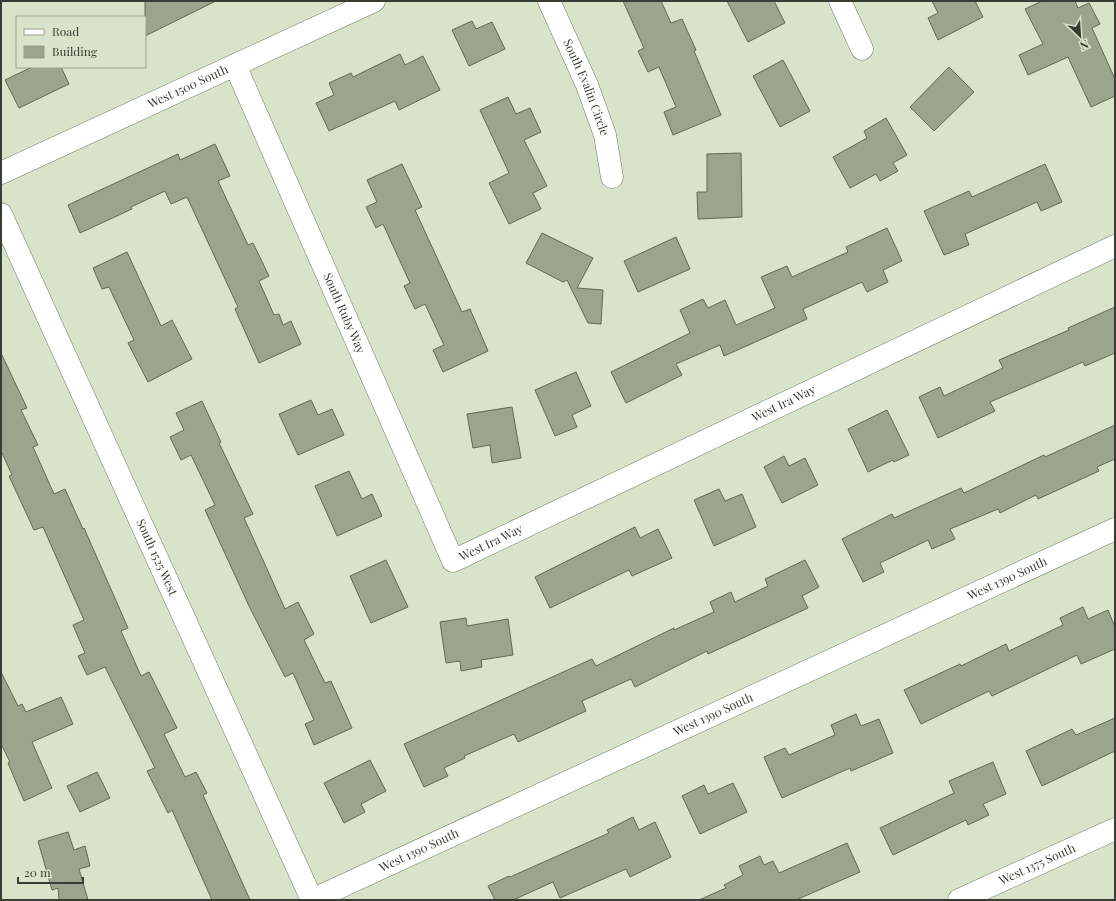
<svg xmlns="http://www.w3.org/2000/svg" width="1116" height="901" font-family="'Playfair Display',serif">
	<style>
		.building { fill: #9ba48c; stroke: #606952 }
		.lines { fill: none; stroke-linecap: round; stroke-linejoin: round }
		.minor-casing { stroke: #727b64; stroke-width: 23 }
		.minor { stroke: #fff; stroke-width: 22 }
		.labels { text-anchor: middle; stroke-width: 3; stroke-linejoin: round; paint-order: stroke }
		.street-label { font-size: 12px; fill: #393d33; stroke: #d9e3c9 }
	</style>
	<rect width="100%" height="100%" fill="#d9e3c9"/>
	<g class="building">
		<polygon points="145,1 216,1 145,36"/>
		<polygon points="623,1 661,1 671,23 682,19 696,50 694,51 721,115 673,135 664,112 676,107 659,67 648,72 638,51 644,48"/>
		<polygon points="727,1 774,1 785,23 748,42"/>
		<polygon points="932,1 975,1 983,17 938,40 928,18 938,13"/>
		<polygon points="1042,1 1075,1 1078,8 1089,3 1100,24 1092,28 1115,79 1115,96 1091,107 1068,57 1028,75 1019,55 1043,44 1025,9"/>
		<polygon points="472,21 476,29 492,22 505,49 469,66 452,30"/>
		<polygon points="400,54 405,65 423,56 440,90 399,110 395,101 329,131 316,103 334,95 329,83 351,73 353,77"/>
		<polygon points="783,60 810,111 780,127 753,76"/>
		<polygon points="32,67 61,67 69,84 19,108 5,80"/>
		<polygon points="949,67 974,92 934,131 910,107"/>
		<polygon points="508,97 516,114 530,108 541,132 524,140 547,186 533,193 541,209 509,224 489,183 509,173 480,110"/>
		<polygon points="886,118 907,155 893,163 898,171 880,181 876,174 850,188 833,157 867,138 864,131"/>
		<polygon points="215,144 230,176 218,181 248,245 253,243 269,276 259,281 274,315 279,314 283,325 291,321 301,344 259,363 235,309 238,307 187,197 171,204 165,191 131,207 132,209 80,233 68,205 178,154 180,160"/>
		<polygon points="741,153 742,217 698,219 697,192 707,192 707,154"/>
		<polygon points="402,164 422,207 415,210 462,312 470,309 488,351 443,372 433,350 444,345 425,304 415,309 404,286 410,283 383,224 376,228 366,207 377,202 367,180"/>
		<polygon points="1045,164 1062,202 1041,211 1037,202 965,234 969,245 944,255 924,211 969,191 972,197"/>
		<polygon points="887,228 902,261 883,270 888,282 867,292 862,282 803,309 807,319 724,356 720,345 676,364 682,375 626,403 611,372 690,333 680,310 703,299 708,308 725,300 736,325 775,308 761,277 787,266 792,277 848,252 846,247"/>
		<polygon points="542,233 593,258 577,288 603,290 601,324 588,323 567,280 563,282 526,263"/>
		<polygon points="676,237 690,269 638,292 624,261"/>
		<polygon points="127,252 161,326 172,320 192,359 148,382 128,343 134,340 109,287 102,289 93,268"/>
		<polygon points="1115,307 1115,353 1085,366 1083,362 990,402 995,411 938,438 919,397 940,387 944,396 1003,368 999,360 1069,330 1068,328"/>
		<polygon points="1,353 27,408 21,410 38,445 33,447 54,494 65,489 83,529 84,528 128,628 121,631 141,676 149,672 177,728 164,734 185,777 196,772 207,793 203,795 250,900 212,900 172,810 168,813 147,771 155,768 105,667 87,675 78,656 85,653 73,625 84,620 43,527 34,530 9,476 12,475 1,451"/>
		<polygon points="576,372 591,406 572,415 577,427 555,436 535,390"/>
		<polygon points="311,400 318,415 332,409 344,435 298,455 279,414"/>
		<polygon points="202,401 221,442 219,443 253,514 244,518 285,609 298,602 314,634 304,640 325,683 331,681 352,728 314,745 305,724 314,720 293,673 285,677 249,606 205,510 215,505 191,455 181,460 170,437 184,430 176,413"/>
		<polygon points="512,407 521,458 492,463 490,445 473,448 467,414"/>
		<polygon points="887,410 909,455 894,462 893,460 868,472 848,429"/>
		<polygon points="1115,425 1115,459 1097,467 1099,471 1038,499 1036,495 1000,513 998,509 950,529 955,539 932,549 928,540 880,563 884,572 863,582 842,539 892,514 894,518 961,488 964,493 1044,455 1045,457"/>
		<polygon points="784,456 789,466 805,458 818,485 782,503 764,467"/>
		<polygon points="349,471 362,499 372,494 382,516 337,536 315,486"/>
		<polygon points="719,489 725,501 742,494 756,527 714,546 694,500"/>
		<polygon points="635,527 640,538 658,529 672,558 632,576 629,570 550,608 535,577"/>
		<polygon points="386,560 408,607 371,623 350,576"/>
		<polygon points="805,560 819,587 802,596 808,608 708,654 707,651 635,687 631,679 582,701 586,711 518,742 514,734 464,756 465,758 444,768 448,776 424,787 404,744 592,659 596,666 674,628 674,630 714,612 710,602 731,592 735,602 768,586 765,579"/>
		<polygon points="1083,607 1088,619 1108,610 1115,627 1115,649 1081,664 1077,655 992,696 989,691 921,724 904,690 960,664 961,666 1006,644 1009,651 1063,625 1060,618"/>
		<polygon points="466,618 467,626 508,619 513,655 481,660 482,667 461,671 460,661 446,663 440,622"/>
		<polygon points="1,672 18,706 22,704 26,712 61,697 73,724 32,742 52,788 24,801 8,763 10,762 1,744"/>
		<polygon points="856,714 861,726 879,719 893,753 851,771 850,768 782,798 764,757 785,748 789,755 835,735 831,725"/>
		<polygon points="1115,718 1115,751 1042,786 1026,751 1072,729 1076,735"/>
		<polygon points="370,760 386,791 361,804 365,812 344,823 324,783"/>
		<polygon points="993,762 1006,794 983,804 989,815 968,825 966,820 893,855 880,828 954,793 949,781"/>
		<polygon points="97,772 110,798 80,812 67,786"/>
		<polygon points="733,783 747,812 700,834 682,796 704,785 708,794"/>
		<polygon points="633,817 639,830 655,822 671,857 630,877 626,869 560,898 553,882 513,900 495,900 488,886 509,876 510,877 609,833 607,830"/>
		<polygon points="68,832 74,850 85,846 90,866 79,869 88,900 59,900 58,888 52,890 38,841"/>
		<polygon points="847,843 860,872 796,900 699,900 726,888 724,885 743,875 739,866 760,856 764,865 773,861 779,873"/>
	</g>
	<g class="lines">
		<defs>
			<g id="minor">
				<path id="s1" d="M549 1 587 85 605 135 612 177"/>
				<polyline points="840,1 862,49"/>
				<path id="s2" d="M235 65 453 561 1115 246"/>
				<path id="s3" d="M1 173 374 1"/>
				<path id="s4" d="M1 214 312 900"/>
				<path id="s5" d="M312 900 1115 529"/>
				<path id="s6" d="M959 900 1115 829"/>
			</g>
		</defs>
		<use href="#minor" class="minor-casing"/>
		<use href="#minor" class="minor"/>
	</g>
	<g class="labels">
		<g class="street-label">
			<text dy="4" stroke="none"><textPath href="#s3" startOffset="206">West 1500 South</textPath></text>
			<text dy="4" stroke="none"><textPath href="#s1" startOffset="94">South Evalin Circle</textPath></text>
			<text dy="4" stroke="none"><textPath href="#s2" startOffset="271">South Ruby Way</textPath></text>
			<text dy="4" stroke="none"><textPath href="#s2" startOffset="908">West Ira Way</textPath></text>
			<text dy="4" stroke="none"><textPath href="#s2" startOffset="584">West Ira Way</textPath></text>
			<text dy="4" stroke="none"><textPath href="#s4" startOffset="377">South 1525 West</textPath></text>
			<text dy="4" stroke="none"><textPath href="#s5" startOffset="766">West 1390 South</textPath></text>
			<text dy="4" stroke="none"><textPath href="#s5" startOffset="442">West 1390 South</textPath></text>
			<text dy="4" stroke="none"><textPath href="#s5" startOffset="118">West 1390 South</textPath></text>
			<text dy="4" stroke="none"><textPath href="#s6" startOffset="86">West 1375 South</textPath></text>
		</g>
	</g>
	<rect width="1116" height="901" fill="none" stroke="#393d33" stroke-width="4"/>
	<rect x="16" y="16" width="130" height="52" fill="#d9e3c9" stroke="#99a18d"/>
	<rect x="24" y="29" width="20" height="6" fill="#ffffff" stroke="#99a18d"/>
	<text x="52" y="36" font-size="12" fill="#393d33">Road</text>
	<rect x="24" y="46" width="20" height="12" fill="#9ba48c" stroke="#99a18d"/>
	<text x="52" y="56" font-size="12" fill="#393d33">Building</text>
	<g transform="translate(1080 36) rotate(155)" stroke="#d9e3c9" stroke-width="3" paint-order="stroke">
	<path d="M0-3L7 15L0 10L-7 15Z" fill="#393d33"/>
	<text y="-6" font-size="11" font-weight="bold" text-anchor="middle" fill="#393d33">N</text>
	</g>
	<path d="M18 877v6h65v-6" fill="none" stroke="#393d33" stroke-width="2"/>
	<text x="24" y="877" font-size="12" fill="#393d33" stroke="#d9e3c9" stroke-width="3" paint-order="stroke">20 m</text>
</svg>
